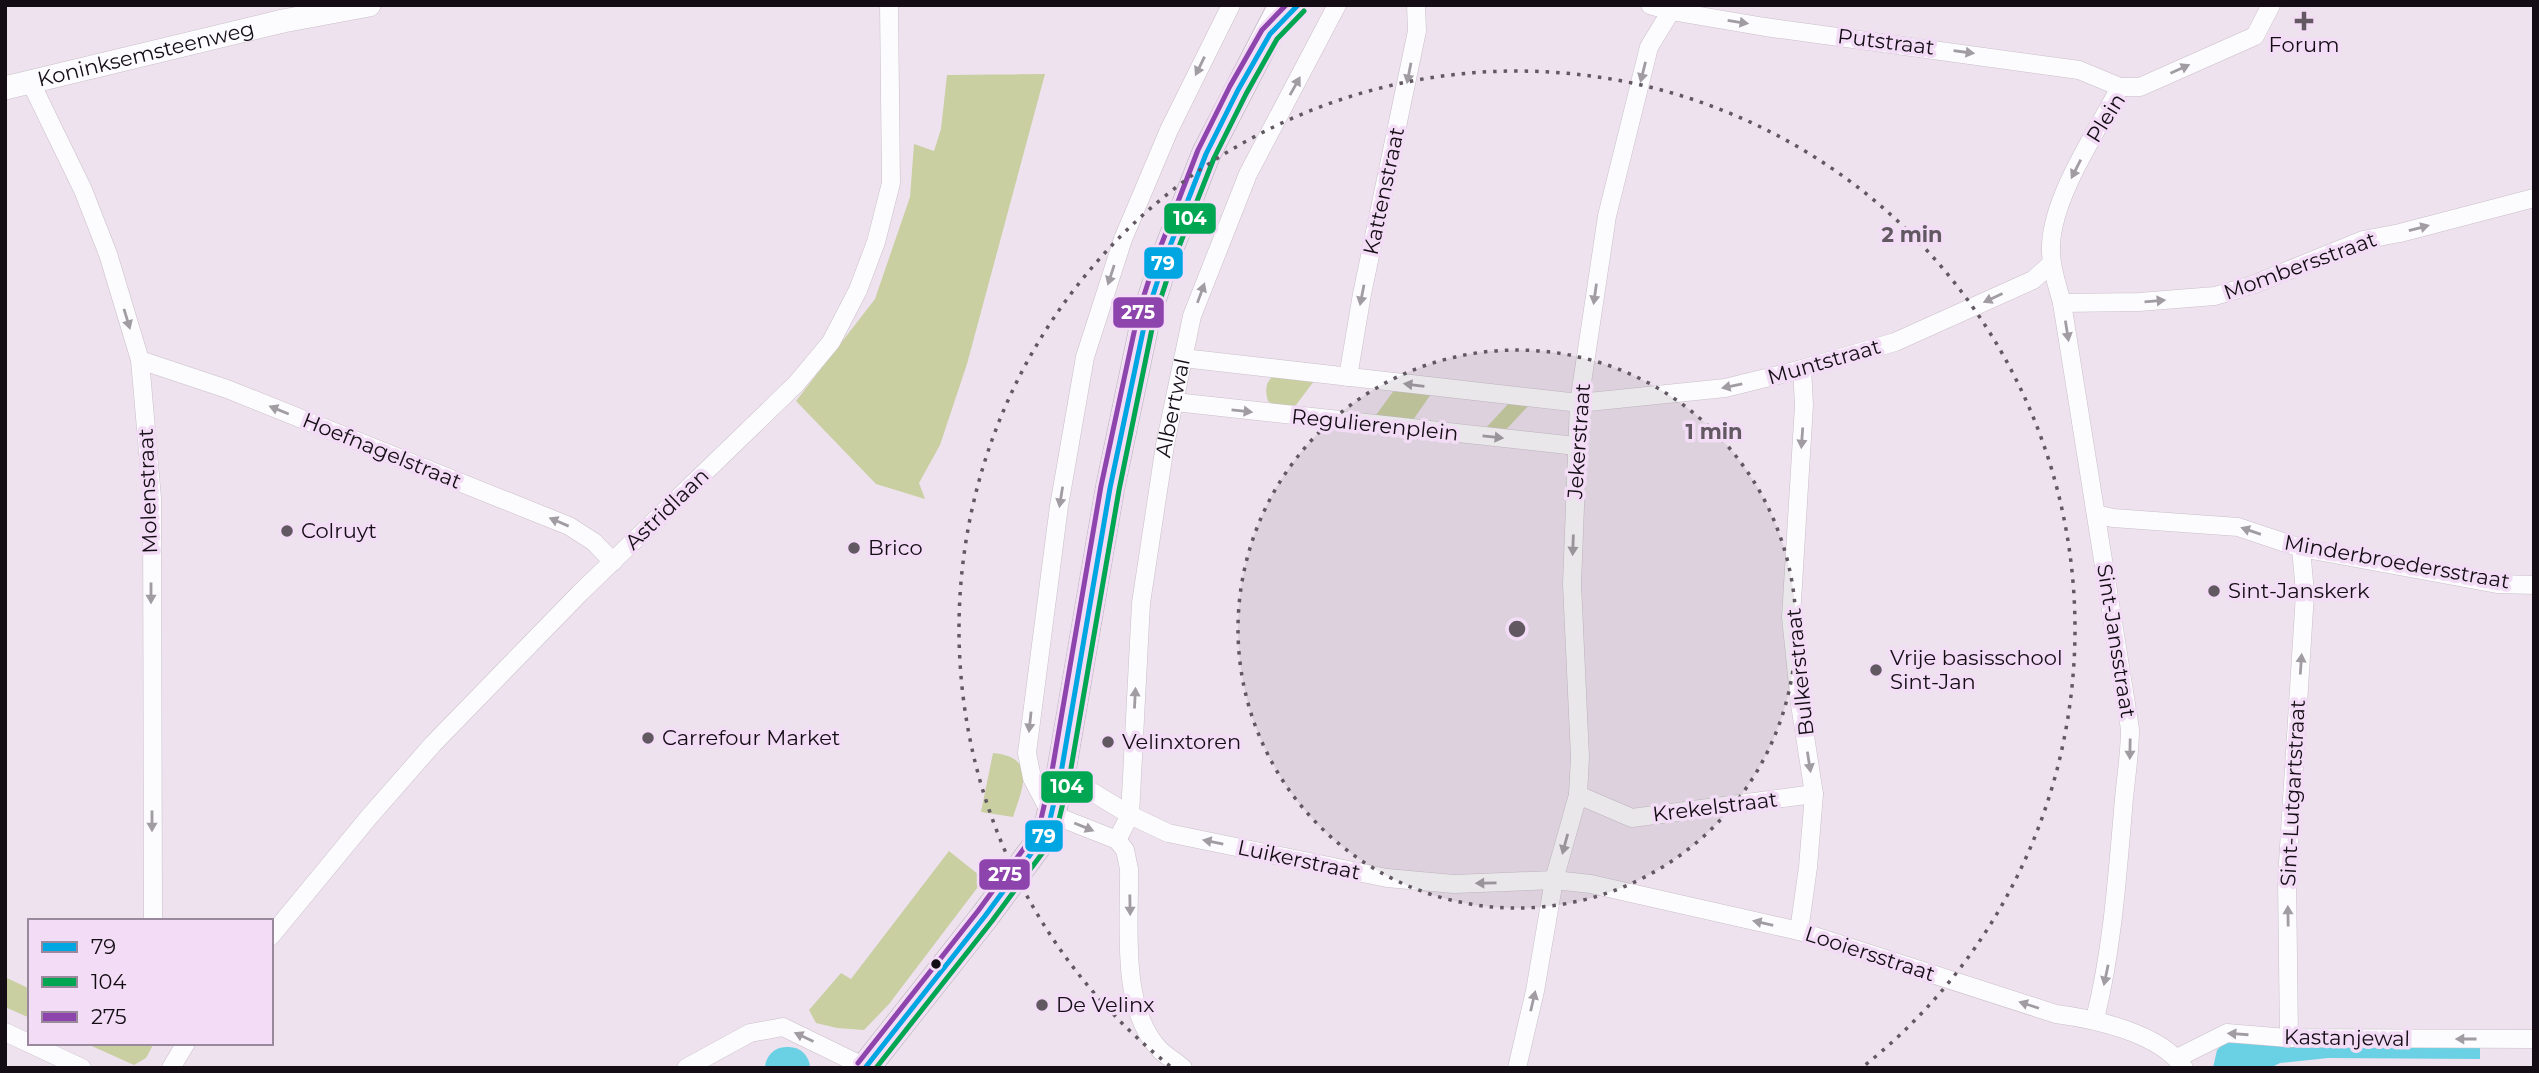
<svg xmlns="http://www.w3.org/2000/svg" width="2539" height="1073" font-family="Montserrat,sans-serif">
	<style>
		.forest { fill: #c9cfa1 }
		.water { fill: #6ad1e4 }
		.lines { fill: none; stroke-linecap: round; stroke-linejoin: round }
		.river { stroke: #6ad1e4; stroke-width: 42 }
		.minor-casing { stroke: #c9bfc9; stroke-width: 19 }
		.tertiary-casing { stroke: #c9bfc9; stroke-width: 24 }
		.primary-casing { stroke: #c9bfc9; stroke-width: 30 }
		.minor { stroke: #fcfbfd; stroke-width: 18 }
		.tertiary { stroke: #fcfbfd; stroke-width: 23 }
		.primary { stroke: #fcfbfd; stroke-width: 28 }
		.bus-1-casing { stroke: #f3dcf5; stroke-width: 10 }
		.bus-2-casing { stroke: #f3dcf5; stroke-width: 10 }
		.bus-3-casing { stroke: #f3dcf5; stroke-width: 10 }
		.bus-1 { stroke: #00a6e2; stroke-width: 5 }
		.bus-2 { stroke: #00a651; stroke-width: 5 }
		.bus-3 { stroke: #8e44ad; stroke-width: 5 }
		.oneway { fill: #a09ca1 }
		.ring { fill: none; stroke: #615862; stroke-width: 3.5; stroke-dasharray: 3.5 7 }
		.poi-dot { fill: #615862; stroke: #f3dcf5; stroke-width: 2.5 }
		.bus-dot { fill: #150d16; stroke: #f3dcf5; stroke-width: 2.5 }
		.labels { text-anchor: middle; stroke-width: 7; stroke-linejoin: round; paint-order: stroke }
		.street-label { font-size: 21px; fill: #150d16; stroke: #f3dcf5 }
		.poi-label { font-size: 21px; fill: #150d16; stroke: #f3dcf5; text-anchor: start }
		.centre { fill: #615862; stroke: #f3dcf5; stroke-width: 3.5 }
		.ring-label { font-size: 21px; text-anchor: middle; font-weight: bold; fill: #615862; stroke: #f3dcf5; stroke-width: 7; stroke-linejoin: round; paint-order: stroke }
		.line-badge { stroke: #f3dcf5; stroke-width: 2.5 }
		.badge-label { font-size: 19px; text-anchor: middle; font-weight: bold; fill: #fff }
	</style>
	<rect width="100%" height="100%" fill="#eee2ef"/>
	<g class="forest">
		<polygon points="1045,74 967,364 940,445 919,483 925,499 876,484 796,401 875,299 910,197 914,144 934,151 941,129 947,75"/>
		<path d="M1276 375 1314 381 1293 409 1275 406 1268 401C1265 390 1265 380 1276 375Z"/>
		<polygon points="1395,389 1431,394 1411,423 1373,419"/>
		<polygon points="1510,402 1530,404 1503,433 1483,431"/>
		<path d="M993 753C1037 757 1023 787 1013 817L981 812Z"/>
		<polygon points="949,851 984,879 889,1004 864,1030 837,1028 816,1023 809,1010 841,973 851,979"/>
		<polygon points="5,977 30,989 30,1018 5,1007"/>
		<polygon points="85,1043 154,1043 146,1058 134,1065"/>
	</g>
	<polygon class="water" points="2224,1043 2480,1045 2480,1059 2328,1058 2280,1063 2270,1068 2213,1068 2217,1050"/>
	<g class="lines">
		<polyline class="river" points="786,1068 789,1068"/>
		<defs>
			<g id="minor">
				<polyline points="1650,5 1671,11 1765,27 2079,70 2120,87 2140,87 2255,36 2271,5"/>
				<polyline points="31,83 83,190 108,254 140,360 152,498 153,921"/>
				<polyline points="2062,303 2139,302 2215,296 2255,284 2363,240 2400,233 2534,198"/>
				<polyline points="1183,358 1579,403 1725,388 1802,369 1895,342 2033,280 2051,264"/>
				<polyline points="140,360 227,389 569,526 594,542 613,562"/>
				<polyline points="1348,377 1362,294 1417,31 1416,5"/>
				<polyline points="1175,402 1576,446"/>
				<polyline points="2096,514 2113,518 2238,527 2301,548 2497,584 2534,585"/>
				<path d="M1061 773 1130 815 1168 833 1387 878 1454 884 1554 880 1591 884 1799 931 2056 1014C2095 1019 2160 1033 2184 1068"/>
				<polyline points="1578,795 1632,818 1814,794"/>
				<path id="s1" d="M1117 840 1130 815 1141 603 1165 445 1192 316 1248 174 1337 5"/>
				<polyline points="1799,931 1808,867 1814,794 1800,704 1791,617 1804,405 1802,369"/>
				<polyline points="271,936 369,817 433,744 580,593 796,384 831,342 858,290 876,242 891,183 889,5"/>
				<path d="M2095 1019C2112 950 2117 881 2123 810 2125 782 2130 756 2130 729L2062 303C2057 284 2050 265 2051 245 2053 195 2097 132 2120 87"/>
				<polyline points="5,1032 82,1068"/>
				<polyline points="2289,1038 2287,879 2305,593 2301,548"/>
				<polyline points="2177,1058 2227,1033 2289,1038 2534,1039"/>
				<polyline points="171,1068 186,1043"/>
				<polyline points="686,1068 750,1033 783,1027 867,1068"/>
				<path d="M1183 1068C1176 1062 1168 1057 1161 1051 1119 1009 1130 924 1129 869L1125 850 1117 840 1051 814 1032 778 1027 753 1059 506 1085 357 1123 239 1169 130 1231 5"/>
				<polyline points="1517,1068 1535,991 1554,880 1578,795 1580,757 1572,584 1579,403 1607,216 1649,47 1671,11"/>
			</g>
			<g id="tertiary">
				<path id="s2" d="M5 88 283 21 369 5"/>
			</g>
			<polyline id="primary" points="865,1068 985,916 1047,832 1061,773 1110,488 1146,317 1163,264 1206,154 1283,5"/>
		</defs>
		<use href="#minor" class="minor-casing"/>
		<use href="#tertiary" class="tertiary-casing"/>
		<use href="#primary" class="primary-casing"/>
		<use href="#minor" class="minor"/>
		<use href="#tertiary" class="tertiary"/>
		<use href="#primary" class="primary"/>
		<defs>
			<polyline id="bus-1" points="865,1068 985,916 1047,832 1061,773 1110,488 1146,317 1163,264 1206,154 1238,90 1270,34 1298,5"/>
			<polyline id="bus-2" points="876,1068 992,921 1055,836 1070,774 1119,490 1154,319 1171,267 1214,158 1246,94 1277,39 1304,11"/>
			<polyline id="bus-3" points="858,1063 978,911 1039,828 1052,771 1101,486 1138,314 1155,261 1198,150 1230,86 1262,30 1286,5"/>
		</defs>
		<use href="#bus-1" class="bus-1-casing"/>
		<use href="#bus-2" class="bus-2-casing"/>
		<use href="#bus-3" class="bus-3-casing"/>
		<use href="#bus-1" class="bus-1"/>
		<use href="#bus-2" class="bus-2"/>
		<use href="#bus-3" class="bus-3"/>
	</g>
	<defs><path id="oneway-solid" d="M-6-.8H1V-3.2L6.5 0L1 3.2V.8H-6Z" transform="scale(1.75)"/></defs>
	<g class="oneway">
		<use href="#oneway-solid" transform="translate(1738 22) rotate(9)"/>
		<use href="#oneway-solid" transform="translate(1964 52) rotate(8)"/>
		<use href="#oneway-solid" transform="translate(1200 66) rotate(116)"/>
		<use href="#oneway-solid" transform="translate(2180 69) rotate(-24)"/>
		<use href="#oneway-solid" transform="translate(1643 72) rotate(104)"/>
		<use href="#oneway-solid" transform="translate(1409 73) rotate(101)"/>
		<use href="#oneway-solid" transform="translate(1295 86) rotate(-61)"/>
		<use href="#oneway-solid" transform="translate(2076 169) rotate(117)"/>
		<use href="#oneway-solid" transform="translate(2419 228) rotate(-15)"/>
		<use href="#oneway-solid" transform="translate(1111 275) rotate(108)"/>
		<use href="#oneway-solid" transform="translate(1201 293) rotate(-70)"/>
		<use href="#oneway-solid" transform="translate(1595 294) rotate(98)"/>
		<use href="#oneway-solid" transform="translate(1362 295) rotate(101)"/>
		<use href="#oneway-solid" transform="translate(1993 298) rotate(155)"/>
		<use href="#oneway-solid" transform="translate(2155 301) rotate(-5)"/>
		<use href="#oneway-solid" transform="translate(127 319) rotate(73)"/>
		<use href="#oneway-solid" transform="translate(2067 331) rotate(81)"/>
		<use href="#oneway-solid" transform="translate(1414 385) rotate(-173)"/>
		<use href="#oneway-solid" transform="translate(1732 386) rotate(168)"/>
		<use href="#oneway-solid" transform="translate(279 410) rotate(-158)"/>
		<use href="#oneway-solid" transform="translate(1242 411) rotate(6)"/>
		<use href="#oneway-solid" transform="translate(1493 437) rotate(6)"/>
		<use href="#oneway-solid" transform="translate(1802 438) rotate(94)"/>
		<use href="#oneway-solid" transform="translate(1061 497) rotate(99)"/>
		<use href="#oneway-solid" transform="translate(559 522) rotate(-157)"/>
		<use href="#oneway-solid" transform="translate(2251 531) rotate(-161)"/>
		<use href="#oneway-solid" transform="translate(1573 545) rotate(92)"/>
		<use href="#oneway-solid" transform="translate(151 593) rotate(90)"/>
		<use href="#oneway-solid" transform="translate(2301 664) rotate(-86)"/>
		<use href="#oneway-solid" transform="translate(1135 698) rotate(-87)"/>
		<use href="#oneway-solid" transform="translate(1030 722) rotate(96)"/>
		<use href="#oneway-solid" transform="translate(2130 749) rotate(91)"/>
		<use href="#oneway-solid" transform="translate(1809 762) rotate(81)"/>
		<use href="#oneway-solid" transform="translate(152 821) rotate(90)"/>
		<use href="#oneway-solid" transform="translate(1084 827) rotate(22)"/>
		<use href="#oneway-solid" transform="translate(1213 842) rotate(-168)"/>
		<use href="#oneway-solid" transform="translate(1565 844) rotate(105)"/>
		<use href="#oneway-solid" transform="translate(1486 883) rotate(179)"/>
		<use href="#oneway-solid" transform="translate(1130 905) rotate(89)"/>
		<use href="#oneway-solid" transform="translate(2288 916) rotate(-91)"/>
		<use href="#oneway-solid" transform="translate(1763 923) rotate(-167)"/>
		<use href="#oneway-solid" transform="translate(2106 975) rotate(102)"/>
		<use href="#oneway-solid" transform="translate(1533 1001) rotate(-77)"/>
		<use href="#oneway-solid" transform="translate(2029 1005) rotate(-162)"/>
		<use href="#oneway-solid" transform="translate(2238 1034) rotate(-176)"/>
		<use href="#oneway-solid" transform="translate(804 1037) rotate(-155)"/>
		<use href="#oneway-solid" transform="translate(2466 1039) rotate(-180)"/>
	</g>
	<circle cx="1517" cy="629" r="279" fill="#615862" fill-opacity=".12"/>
	<g class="ring">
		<circle cx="1517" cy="629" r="279"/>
		<path d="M1170 1066A558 558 0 1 1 1864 1066"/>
	</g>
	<g class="poi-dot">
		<path d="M2300.5 10.5h7v7h7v7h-7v7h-7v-7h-7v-7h7z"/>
		<circle cx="287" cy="531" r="7"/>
		<circle cx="854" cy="548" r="7"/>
		<circle cx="2214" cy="591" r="7"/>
		<circle cx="1876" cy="670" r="7"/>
		<circle cx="648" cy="738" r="7"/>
		<circle cx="1108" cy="742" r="7"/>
		<circle cx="1042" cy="1005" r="7"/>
	</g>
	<circle class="bus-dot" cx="936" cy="964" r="6"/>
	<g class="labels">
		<g class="street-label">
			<text transform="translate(1886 42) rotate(7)" y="7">Putstraat</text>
			<text dy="7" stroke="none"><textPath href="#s2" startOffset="145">Koninksemsteenweg</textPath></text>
			<text transform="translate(2106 118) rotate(-58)" y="7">Plein</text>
			<text transform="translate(1384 191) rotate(-78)" y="7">Kattenstraat</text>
			<text transform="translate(2300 266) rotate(-20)" y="7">Mombersstraat</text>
			<text transform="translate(1824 362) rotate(-16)" y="7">Muntstraat</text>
			<text dy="7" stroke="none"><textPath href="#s1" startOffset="438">Albertwal</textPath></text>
			<text transform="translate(1375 425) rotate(6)" y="7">Regulierenplein</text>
			<text transform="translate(1579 441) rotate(-86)" y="7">Jekerstraat</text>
			<text transform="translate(382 451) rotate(22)" y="7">Hoefnagelstraat</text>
			<text transform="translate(148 491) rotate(-92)" y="7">Molenstraat</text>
			<text transform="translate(667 509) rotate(-44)" y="7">Astridlaan</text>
			<text transform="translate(2397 562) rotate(10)" y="7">Minderbroedersstraat</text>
			<text transform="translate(2116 641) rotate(81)" y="7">Sint-Jansstraat</text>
			<text transform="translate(1800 672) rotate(-96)" y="7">Bulkerstraat</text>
			<text transform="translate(2293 793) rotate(-87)" y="7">Sint-Lutgartstraat</text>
			<text transform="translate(1715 807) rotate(-7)" y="7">Krekelstraat</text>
			<text transform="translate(1299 860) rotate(12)" y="7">Luikerstraat</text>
			<text transform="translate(1870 954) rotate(18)" y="7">Looiersstraat</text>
			<text transform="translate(2347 1038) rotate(1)" y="7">Kastanjewal</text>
		</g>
		<g class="poi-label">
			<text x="2304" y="52" text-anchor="middle">Forum</text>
			<text x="301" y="538">Colruyt</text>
			<text x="868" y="555">Brico</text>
			<text x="2228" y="598">Sint-Janskerk</text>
			<text x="1890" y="665">Vrije basisschool<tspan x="1890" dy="24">Sint-Jan</tspan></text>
			<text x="662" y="745">Carrefour Market</text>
			<text x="1122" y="749">Velinxtoren</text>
			<text x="1056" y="1012">De Velinx</text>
		</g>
	</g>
	<circle cx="1517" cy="629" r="10" class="centre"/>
	<g class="ring-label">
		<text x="1912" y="242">2 min</text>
		<text x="1714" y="439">1 min</text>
	</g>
	<g class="line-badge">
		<rect x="1163" y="202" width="54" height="33" rx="7" fill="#00a651"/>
		<rect x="1143" y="246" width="41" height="34" rx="7" fill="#00a6e2"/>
		<rect x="1112" y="296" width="53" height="33" rx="7" fill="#8e44ad"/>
		<rect x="1040" y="770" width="54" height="34" rx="7" fill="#00a651"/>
		<rect x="1024" y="819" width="40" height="34" rx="7" fill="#00a6e2"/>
		<rect x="978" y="858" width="53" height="33" rx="7" fill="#8e44ad"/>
	</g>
	<g class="badge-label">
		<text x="1190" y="225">104</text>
		<text x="1163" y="270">79</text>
		<text x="1138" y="319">275</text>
		<text x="1067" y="793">104</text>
		<text x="1044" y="843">79</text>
		<text x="1005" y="881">275</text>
	</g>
	<rect width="2539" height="1073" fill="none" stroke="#150d16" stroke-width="14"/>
	<rect x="28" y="919" width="245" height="126" fill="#f3dcf5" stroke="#9a899c" stroke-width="2"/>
	<rect x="42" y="942" width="35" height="10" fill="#00a6e2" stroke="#9a899c" stroke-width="2"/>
	<text x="91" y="954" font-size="21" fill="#150d16">79</text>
	<rect x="42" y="977" width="35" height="10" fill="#00a651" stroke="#9a899c" stroke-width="2"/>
	<text x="91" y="989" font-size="21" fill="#150d16">104</text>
	<rect x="42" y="1012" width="35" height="10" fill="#8e44ad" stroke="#9a899c" stroke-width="2"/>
	<text x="91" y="1024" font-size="21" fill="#150d16">275</text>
</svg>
